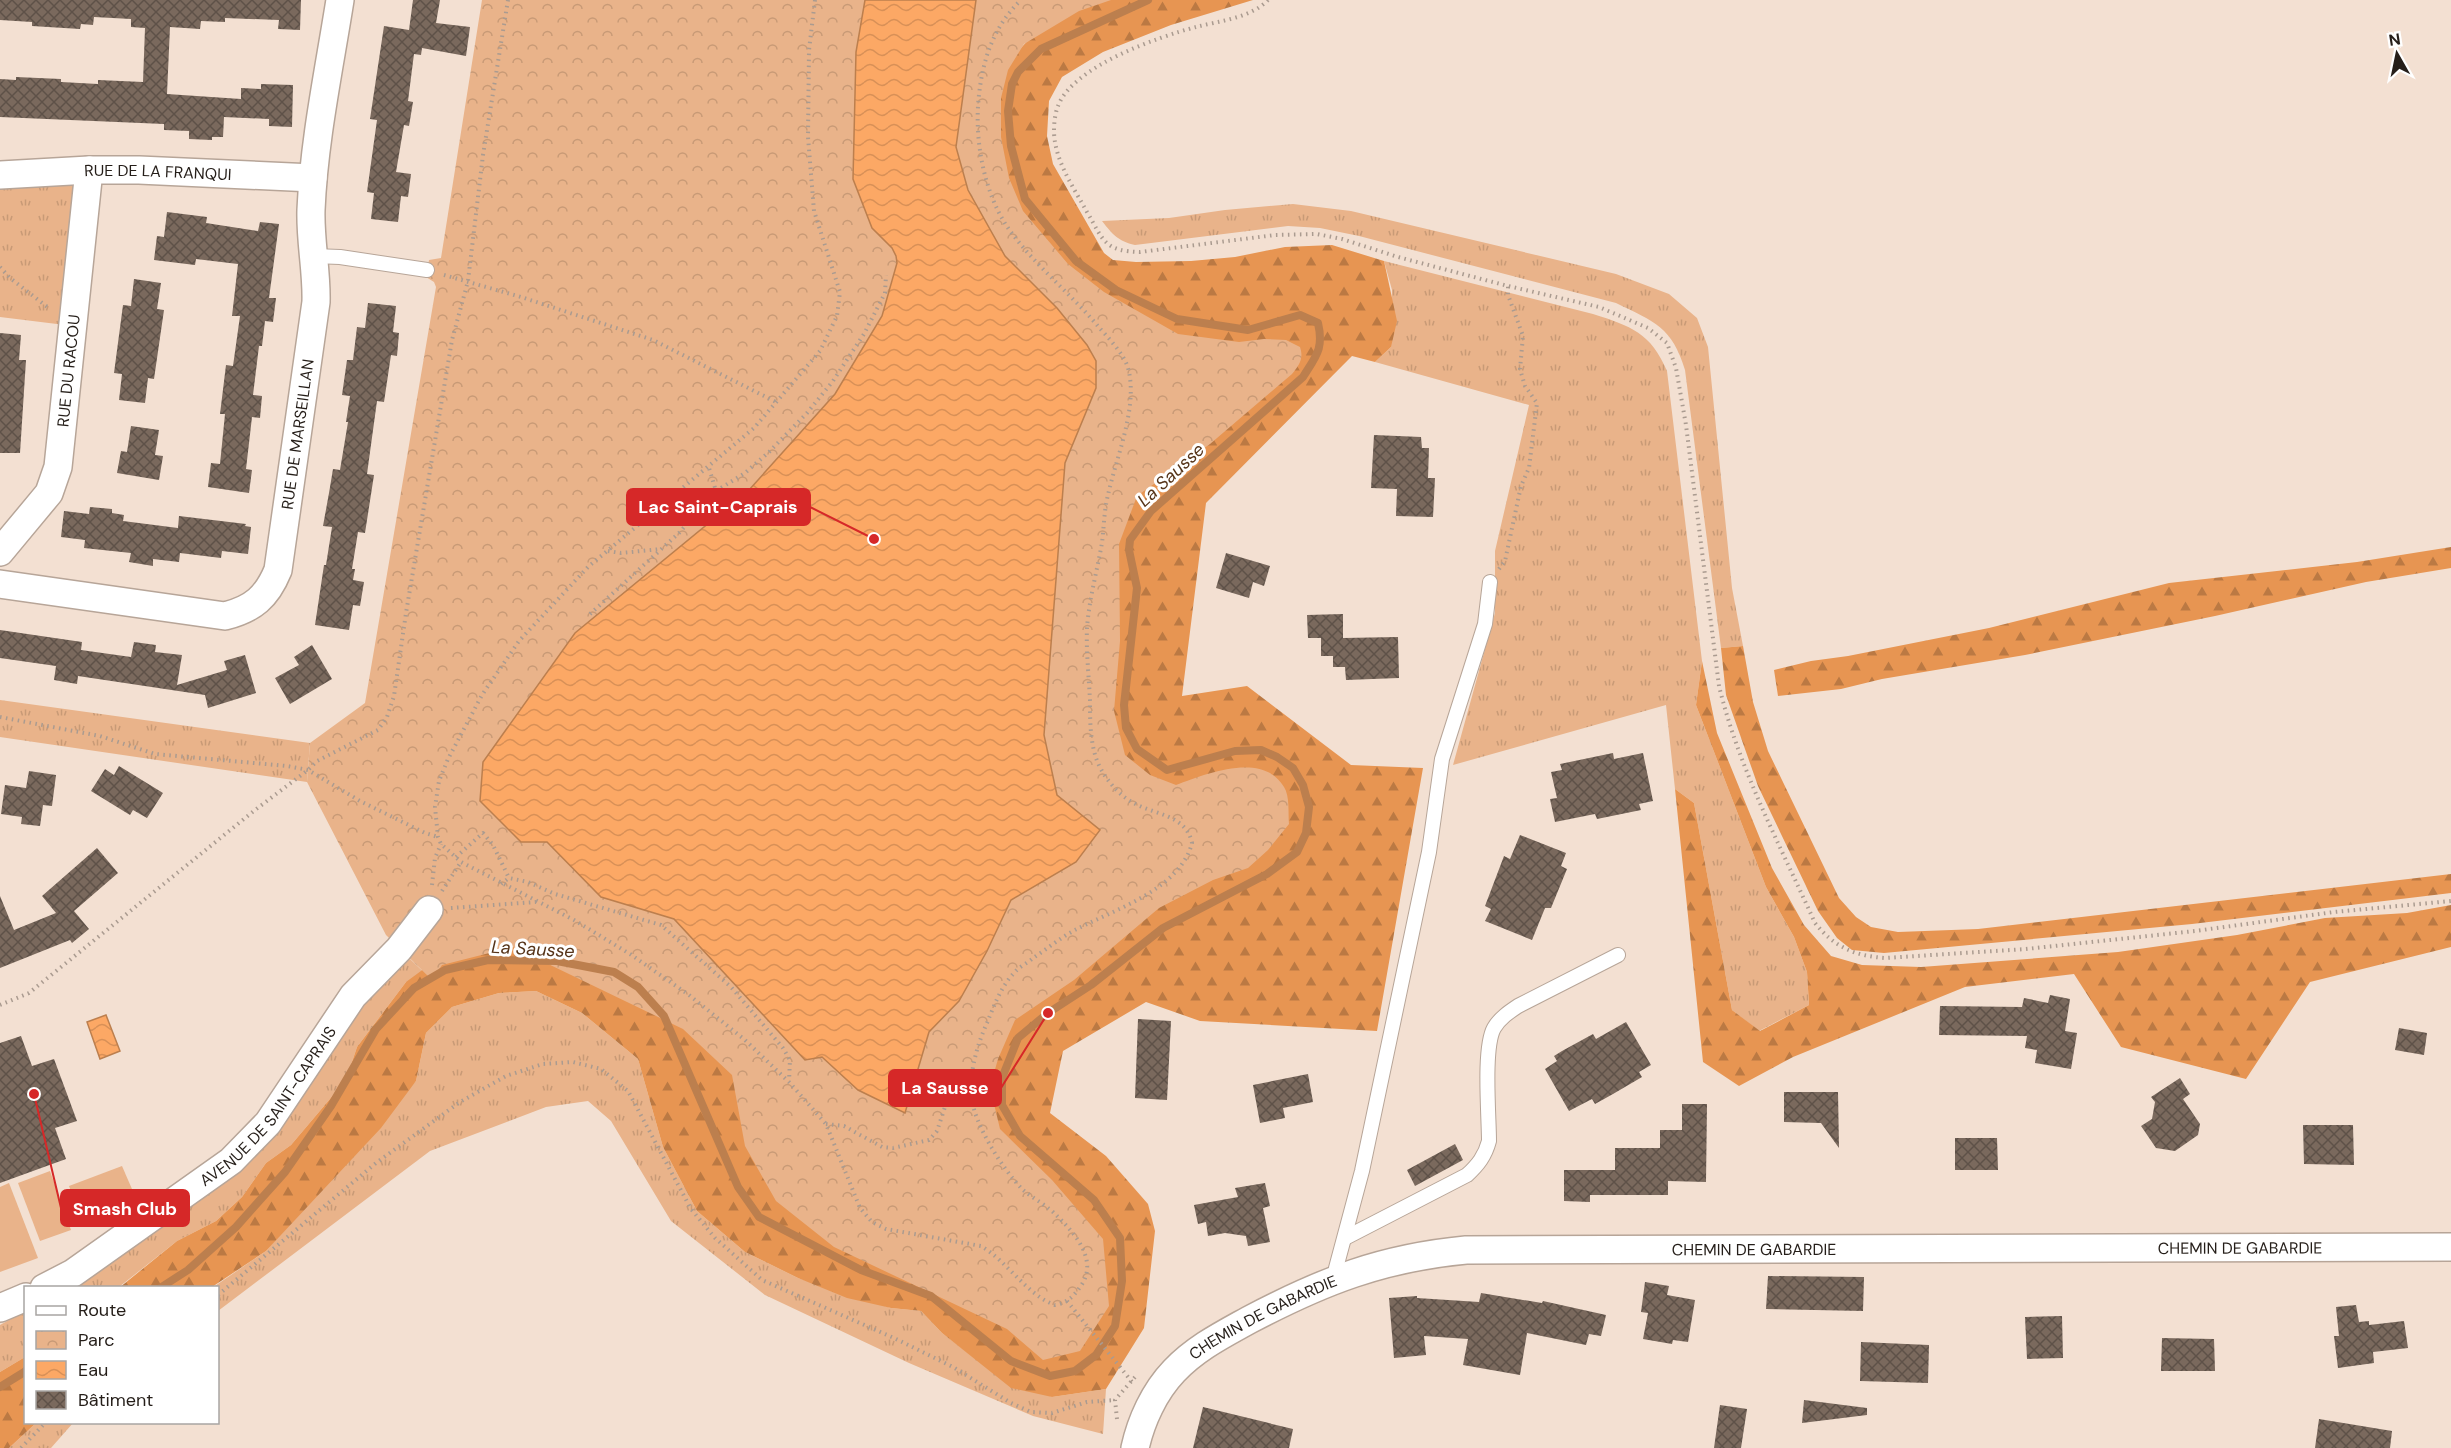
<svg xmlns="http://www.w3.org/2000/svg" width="2451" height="1448" font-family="'DM Sans',sans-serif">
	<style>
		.grass { fill: url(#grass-tufts) }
		.forest { fill: url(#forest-firs) }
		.park { fill: url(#park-crowns) }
		.pitch { fill: #e9b38a }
		.water { fill: url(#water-waves); stroke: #bc7f4e; stroke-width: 1.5 }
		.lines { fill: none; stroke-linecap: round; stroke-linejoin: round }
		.stream { stroke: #bc7f4e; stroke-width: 8 }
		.building { fill: url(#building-cross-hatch) }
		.service-casing { stroke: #b7a598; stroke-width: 16 }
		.minor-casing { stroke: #b7a598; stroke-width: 30 }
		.path { stroke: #aa9b90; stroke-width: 4; stroke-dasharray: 1.5 4.5; stroke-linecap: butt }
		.service { stroke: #fff; stroke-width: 14 }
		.minor { stroke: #fff; stroke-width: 27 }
		.labels { text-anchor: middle; stroke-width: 6; stroke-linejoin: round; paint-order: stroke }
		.street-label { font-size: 16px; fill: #251e19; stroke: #fff }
		.water-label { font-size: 18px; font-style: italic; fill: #563419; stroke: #fff }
		.leader { fill: none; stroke: #d62828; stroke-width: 2 }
		.callout-dot { fill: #d62828; stroke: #fff; stroke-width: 2 }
		.callout { fill: #d62828; stroke: #d62828; stroke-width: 2 }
		.callout-label { font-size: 18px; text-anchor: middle; font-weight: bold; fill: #fff }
	</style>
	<defs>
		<pattern id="grass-tufts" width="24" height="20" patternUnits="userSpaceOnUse" patternTransform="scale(1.5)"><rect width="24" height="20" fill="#e9b38a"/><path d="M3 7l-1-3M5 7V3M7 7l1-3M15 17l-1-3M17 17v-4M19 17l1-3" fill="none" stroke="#c89a76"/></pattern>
		<pattern id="forest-firs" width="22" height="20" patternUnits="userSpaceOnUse" patternTransform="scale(1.5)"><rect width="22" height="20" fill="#e79552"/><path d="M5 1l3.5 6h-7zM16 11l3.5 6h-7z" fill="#bb7943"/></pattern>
		<pattern id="park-crowns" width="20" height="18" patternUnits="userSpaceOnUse" patternTransform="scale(1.5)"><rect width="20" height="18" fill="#e9b38a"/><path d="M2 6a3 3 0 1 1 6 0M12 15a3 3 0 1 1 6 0" fill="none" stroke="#c89a76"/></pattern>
		<pattern id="water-waves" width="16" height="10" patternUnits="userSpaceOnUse" patternTransform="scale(1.5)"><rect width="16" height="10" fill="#fca865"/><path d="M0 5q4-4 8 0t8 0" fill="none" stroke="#d89057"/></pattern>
		<pattern id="building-cross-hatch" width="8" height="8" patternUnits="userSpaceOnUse" patternTransform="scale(1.5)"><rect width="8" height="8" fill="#7a695d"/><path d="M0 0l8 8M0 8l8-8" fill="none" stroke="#5e5148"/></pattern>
	</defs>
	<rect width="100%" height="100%" fill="#f3e0d2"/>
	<g class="grass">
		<polygon points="68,180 78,185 65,325 0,317 0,184"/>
		<path d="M1293 204 1351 211 1616 274 1669 294 1697 318 1708 347 1732 588 1743 646 1721 648 1685 370C1672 327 1655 322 1616 303L1359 236 1320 228 1288 226 1135 245C1118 241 1113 235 1102 221L1169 218 1225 210Z"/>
		<path d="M1384 261 1593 314C1631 326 1651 333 1667 371L1702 661 1696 705 1766 887 1794 937 1807 972 1809 1005 1759 1031 1732 1010 1694 803 1675 789 1666 705 1453 765 1495 613V551L1529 405 1375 362 1391 347 1392 290Z"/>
		<polygon points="0,700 310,743 307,782 0,737"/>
		<polygon points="410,959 432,980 406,982 357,1047 346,1080 291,1145 266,1163 242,1197 216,1221 177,1241 119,1287 64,1288 250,1152 374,987"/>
		<polygon points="536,991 582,1013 638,1059 663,1147 697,1211 745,1252 798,1278 891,1308 921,1311 942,1333 976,1359 1052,1397 1106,1389 1103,1434 1033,1416 909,1363 765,1295 671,1221 611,1121 588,1101 546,1107 430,1151 218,1311 218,1288 212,1288 266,1251 416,1081 426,1033 452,1007 499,993"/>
		<polygon points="25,1311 25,1357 0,1372 0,1325"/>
		<polygon points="36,1423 73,1423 51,1448 9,1448"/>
	</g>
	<g class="forest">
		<polygon points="1084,0 1253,0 1171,25 1103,52 1062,77 1049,101 1047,136 1053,164 1104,253 1113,260 1136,262 1191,261 1235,257 1285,247 1332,245 1384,261 1397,321 1391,347 1375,362 1352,356 1206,503 1182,696 1247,686 1351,765 1423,768 1377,1031 1200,1021 1146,1002 1063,1051 1050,1113 1106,1156 1148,1204 1155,1231 1144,1328 1106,1389 1052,1397 1011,1388 942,1333 921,1311 891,1308 847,1298 798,1278 745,1252 697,1211 663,1147 638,1059 582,1013 536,991 499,993 452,1007 426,1033 416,1081 381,1128 266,1251 212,1287 119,1288 177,1241 216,1221 242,1197 266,1163 291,1145 346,1080 357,1047 406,982 425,968 1099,303 1013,221 990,81 1046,21"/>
		<polygon points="2451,547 2451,568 2366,582 2215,616 2025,655 1882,679 1841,689 1778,696 1774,670 1811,661 1848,656 1989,628 2169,583 2357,562"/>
		<polygon points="1743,646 1753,702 1768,751 1839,898 1856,917 1871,927 1898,932 1978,929 2451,874 2451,893 2192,924 1884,953 1852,950 1837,938 1818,911 1758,786 1726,695 1721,648"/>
		<polygon points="1702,661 1717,733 1772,868 1804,925 1831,956 1862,965 1921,967 2118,952 2237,935 2325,918 2407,913 2451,905 2451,947 2310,982 2246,1079 2121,1047 2074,974 1965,987 1793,1057 1739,1086 1703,1062 1675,789 1694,803 1732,1010 1760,1031 1809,1005 1807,972 1794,937 1766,887 1696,705"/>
		<polygon points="25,1357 26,1422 36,1423 9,1448 0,1448 0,1372"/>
	</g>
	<path class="park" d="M482 0H1111L1079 11 1024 44 1008 70 1001 98V137L1009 178 1023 211 1068 264 1104 292 1178 334 1239 342 1264 339 1286 340 1300 347C1304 359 1299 365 1292 374L1210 444 1137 496 1119 544 1120 641 1114 711 1125 755 1150 775 1176 785C1206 774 1263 751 1284 787 1290 796 1288 814 1289 824L1268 850 1248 868 1213 880 1159 908 1074 980 1015 1020 998 1059 990 1087 1000 1129 1052 1180 1103 1239 1109 1306 1080 1351 1043 1360 1007 1329 834 1247 776 1201 745 1146 732 1075 683 1029 513 947 442 965 432 980 386 935 307 782 310 743 365 703 436 287 434 282 426 277 429 260 441 258Z"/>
	<g class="pitch">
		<polygon points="122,1166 135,1196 82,1220 69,1186"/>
		<polygon points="50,1171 71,1230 40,1241 18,1183"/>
		<polygon points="9,1183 38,1258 0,1272 0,1187"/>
	</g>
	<g class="water">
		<polygon points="865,0 976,0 956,147 968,190 1005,256 1057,308 1087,345 1096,361 1096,388 1065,463 1044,735 1057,795 1100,830 1076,862 1011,900 987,951 959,1001 929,1032 905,1113 858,1090 822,1057 805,1060 674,919 601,897 547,842 521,842 480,801 483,762 575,633 749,490 835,394 882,316 897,263 896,256 892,248 872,228 853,179 856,52"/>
		<polygon points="106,1015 120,1051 100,1059 87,1022"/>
	</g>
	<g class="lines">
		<g class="stream">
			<path d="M160 1288 188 1270 236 1227 285 1172 331 1106 376 1029 414 988 445 970 488 960 557 961 614 972 638 987 664 1016 738 1187 759 1217 861 1270 931 1296 1011 1361 1050 1376 1075 1371 1096 1355 1115 1326 1122 1281 1120 1238 1094 1200 1020 1136 1002 1105V1078L1018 1038 1048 1013 1091 985 1163 928 1267 874 1297 852 1306 833 1309 807 1303 785 1293 768 1277 757 1261 750 1235 751 1167 770 1137 749 1126 728 1124 705 1137 588 1129 550 1130 540 1151 511 1303 377C1316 356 1324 349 1318 323L1300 315 1248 330 1177 319 1116 290 1076 261 1025 199 1011 146 1008 111 1012 84 1018 72 1041 49 1148 0"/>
			<polyline points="0,1387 26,1371"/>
		</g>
	</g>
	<g class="building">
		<polygon points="0,0 301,0 300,30 278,29 279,20 225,18 225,22 201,21 200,29 170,27 167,94 241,99 241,88 261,89 261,84 293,85 292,127 269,126 269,119 224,117 223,137 212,137 212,140 189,139 189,131 164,130 164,124 0,117 0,79 16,80 16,77 61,79 61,82 98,84 98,80 143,82 145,28 131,27 131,19 94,17 93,25 81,24 80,29 32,26 32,22 0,20"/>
		<polygon points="413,0 440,0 436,23 470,27 466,56 422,48 421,55 414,54 408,101 413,102 409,126 404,125 396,172 411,174 408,197 401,196 398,222 371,219 374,193 367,192 377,120 370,119 384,26 409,30"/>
		<polygon points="167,212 207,217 206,223 258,231 260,222 279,224 269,298 276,298 273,322 265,321 262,346 259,346 253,395 262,396 260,418 252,417 246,469 252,470 249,493 208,487 211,463 220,464 225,414 220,414 226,365 233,366 240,316 232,316 238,264 196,259 195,265 154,260 157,236 164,237"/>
		<polygon points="134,279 161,283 157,309 164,310 154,379 148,378 145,403 119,400 122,374 114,373 123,305 131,306"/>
		<polygon points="368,303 396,306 393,332 399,333 397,356 391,355 384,402 377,401 367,474 374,475 365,533 358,532 352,569 355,569 353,580 364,582 360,606 353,605 349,630 315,625 324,565 326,565 332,527 323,526 329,493 333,469 340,470 348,422 346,422 350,396 342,395 347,360 353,360 357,327 365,328"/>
		<polygon points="0,333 21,335 19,360 26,360 20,453 0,453"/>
		<polygon points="131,426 159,430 155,455 163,456 159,480 117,473 121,451 127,452"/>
		<polygon points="1374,435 1421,437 1422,448 1429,448 1428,478 1435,478 1433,517 1396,516 1397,489 1371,488"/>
		<polygon points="90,507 112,509 112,513 124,515 123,521 178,528 179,516 246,524 245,526 251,527 248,554 222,551 221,558 180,553 179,562 153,559 153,566 129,562 131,553 84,548 85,540 61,537 64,511 89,514"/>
		<polygon points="1226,553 1270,566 1264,586 1253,582 1249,598 1216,588"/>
		<polygon points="1343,614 1343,638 1398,637 1399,678 1346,680 1345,667 1333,667 1333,656 1321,656 1321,638 1308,638 1307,615"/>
		<polygon points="0,630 82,642 81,650 131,657 134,642 156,645 155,652 182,655 177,685 227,670 224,661 245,655 256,693 208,708 205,695 78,676 77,684 54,680 56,666 0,658"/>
		<polygon points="312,645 332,679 290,704 275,678 299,665 294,657"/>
		<polygon points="1613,753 1614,759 1643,753 1653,801 1639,804 1641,810 1597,819 1595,814 1555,822 1550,799 1557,798 1551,772 1562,770 1560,764"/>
		<polygon points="119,766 163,793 147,818 133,810 130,815 91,791 105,769 114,775"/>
		<polygon points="29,771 56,775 52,806 43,805 40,826 21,824 22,817 1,814 5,785 26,788"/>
		<polygon points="1520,835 1566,853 1561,866 1567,869 1551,908 1545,908 1532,940 1485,921 1491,909 1485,906 1504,856 1510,859"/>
		<polygon points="97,848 118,873 74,911 89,929 72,943 70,940 0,968 0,896 14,930 56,913 42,896"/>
		<polygon points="2050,995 2070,999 2065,1031 2077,1033 2071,1069 2035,1063 2037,1050 2025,1048 2027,1036 1939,1035 1940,1006 2022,1007 2024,998 2048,1003"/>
		<polygon points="1138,1019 1171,1021 1167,1100 1135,1098"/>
		<polygon points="1626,1022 1651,1065 1639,1072 1642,1077 1613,1094 1595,1104 1592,1099 1569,1111 1545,1069 1557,1061 1554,1056 1562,1051 1593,1034 1596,1039"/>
		<polygon points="2399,1028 2427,1033 2424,1055 2395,1050"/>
		<polygon points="21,1036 32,1066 54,1059 77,1121 55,1128 66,1159 0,1183 0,1043"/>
		<polygon points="1308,1074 1313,1102 1283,1108 1285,1118 1260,1123 1253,1085"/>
		<polygon points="2180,1078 2190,1094 2183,1099 2200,1124 2198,1135 2175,1151 2156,1148 2141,1126 2152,1119 2155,1102 2151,1097"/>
		<polygon points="1784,1092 1838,1092 1839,1148 1821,1123 1784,1122"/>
		<polygon points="1682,1104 1707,1104 1706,1182 1668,1181 1668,1195 1590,1195 1590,1202 1564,1201 1564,1170 1615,1170 1615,1148 1660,1148 1660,1130 1682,1130"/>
		<polygon points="2303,1125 2353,1125 2354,1165 2304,1164"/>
		<polygon points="1955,1138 1997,1138 1998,1170 1955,1170"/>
		<polygon points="1455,1144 1463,1160 1415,1186 1407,1170"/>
		<polygon points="1265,1183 1270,1206 1263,1208 1270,1242 1248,1246 1246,1236 1225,1233 1208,1236 1206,1222 1198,1224 1194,1205 1238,1197 1235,1188"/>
		<polygon points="1768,1276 1864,1277 1863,1311 1766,1309"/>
		<polygon points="1645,1282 1669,1286 1667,1295 1695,1300 1688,1342 1673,1340 1672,1344 1643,1339 1648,1313 1641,1312"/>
		<polygon points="1481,1293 1542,1303 1543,1301 1606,1315 1601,1336 1589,1334 1586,1345 1527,1333 1520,1375 1463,1365 1468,1339 1424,1336 1426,1355 1394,1358 1389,1298 1417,1296 1417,1298 1479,1302"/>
		<polygon points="2356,1305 2359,1322 2369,1321 2369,1325 2404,1321 2408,1348 2373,1352 2374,1363 2338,1368 2334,1336 2339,1336 2336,1307"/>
		<polygon points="2062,1316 2063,1358 2027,1359 2025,1317"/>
		<polygon points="2162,1338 2214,1339 2215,1371 2161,1371"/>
		<polygon points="1861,1342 1929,1345 1928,1383 1860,1381"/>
		<polygon points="1804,1400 1867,1408 1867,1415 1802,1423"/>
		<polygon points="1720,1405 1747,1409 1741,1448 1714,1448"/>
		<polygon points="1203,1407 1293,1429 1289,1448 1193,1448"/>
		<polygon points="2319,1419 2392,1431 2390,1448 2315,1448"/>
	</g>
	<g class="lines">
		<defs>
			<g id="service">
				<polyline points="314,256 340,257 427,270"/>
				<path d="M1345 1238 1467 1175C1478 1165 1485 1156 1489 1141 1489 1116 1483 1048 1494 1028 1500 1018 1509 1012 1518 1006L1618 955"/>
				<polyline points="1338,1277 1336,1268 1362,1171 1429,852 1442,759 1485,624 1490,582"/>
			</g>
			<g id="minor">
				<path id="s1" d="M0 175 89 170H139L313 178"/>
				<path id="s2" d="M0 552 49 493 58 467 89 170"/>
				<path id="s3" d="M0 584 225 616C253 609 267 597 278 570L316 302C317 272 310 241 311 210 314 140 329 70 340 0"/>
				<path id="s4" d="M44 1288 73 1273 231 1161 268 1123 353 996 399 949 429 910"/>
				<polyline points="0,1308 26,1297"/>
				<path id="s5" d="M1135 1448C1141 1421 1154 1392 1174 1371 1196 1348 1222 1335 1249 1320 1323 1281 1382 1258 1466 1250L2451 1247"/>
			</g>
		</defs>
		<use href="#service" class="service-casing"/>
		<use href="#minor" class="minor-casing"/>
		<g class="path">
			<path d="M815 0 809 50 808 137 814 211 840 292 837 316 820 351 754 428 588 567 519 641 482 695 448 759 439 781 435 807 438 837 441 844 461 862 574 920 630 954 689 995 745 1040 789 1082 826 1124 860 1208 872 1222 886 1229 981 1246C1007 1261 1028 1296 1055 1305 1067 1303 1074 1296 1080 1287 1100 1261 1074 1232 1055 1214 1045 1204 1032 1198 1022 1189 1002 1168 973 1123 971 1094 970 1071 977 1045 987 1023 994 1006 1001 986 1015 972 1020 966 1028 963 1033 958 1047 949 1060 938 1075 930 1113 910 1180 890 1192 843 1186 814 1153 815 1132 802 1116 793 1102 775 1096 758 1090 739 1090 720 1090 701 1089 677 1086 652 1087 628 1089 600 1097 571 1102 543 1104 527 1104 510 1108 495 1116 458 1137 410 1129 372 1126 355 1108 338 1097 325 1068 291 1031 262 1006 225 983 189 974 137 979 95 983 58 994 26 1021 0"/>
			<path d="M1268 0C1251 18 1219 21 1196 27 1158 37 1073 66 1058 106 1054 116 1053 132 1055 142 1059 167 1075 190 1087 212 1104 241 1104 251 1140 252L1275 235 1317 234 1342 239 1398 257 1508 286 1599 307 1648 328 1667 343 1676 368 1686 425 1719 686C1739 769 1780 845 1815 923 1834 947 1855 956 1885 958L2026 949 2195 931 2334 912 2451 901"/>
			<polyline points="0,267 10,278 50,309"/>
			<polyline points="444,275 521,297 653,340 776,402"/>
			<polyline points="716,491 745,473 770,451 807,413 833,381 864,334 885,293 886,275"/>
			<polyline points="608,551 621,553 661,549"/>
			<polyline points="1499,569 1505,561 1521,486 1529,468 1537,403 1525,386 1520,369 1523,336 1508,295 1508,286"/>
			<polyline points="590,614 679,533 716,491 709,468"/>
			<polyline points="0,717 100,736 155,754 287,766 308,770 360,801 425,833 438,837"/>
			<polyline points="456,857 483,833 493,845 509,878"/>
			<polyline points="501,884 509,878 528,882 555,894 661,925 731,987 783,1048 790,1060 789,1081"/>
			<polyline points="432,885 435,858 441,844"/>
			<polyline points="442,891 461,862"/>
			<polyline points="451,908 536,902"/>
			<polyline points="0,1005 29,993 255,810 308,770 317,761 378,730 387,717 394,696 406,613 452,340 468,281 483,155 508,0"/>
			<polyline points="826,1124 844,1126 882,1147 893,1148 929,1140 937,1131 948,1098 963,1078 971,1073"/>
			<polyline points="218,1295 376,1163 460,1102 506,1076 543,1064 573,1062 601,1069 628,1091 691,1209 715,1238 762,1280 894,1338 953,1367 1011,1403 1031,1412 1052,1413 1087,1402 1115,1400"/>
			<polyline points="1067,1301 1132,1382"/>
			<polyline points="1117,1419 1115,1400 1135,1377"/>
			<polyline points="21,1448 46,1422"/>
		</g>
		<use href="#service" class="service"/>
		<use href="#minor" class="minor"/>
	</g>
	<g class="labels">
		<g class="street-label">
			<text dy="6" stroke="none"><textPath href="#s1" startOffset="158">RUE DE LA FRANQUI</textPath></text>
			<text dy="6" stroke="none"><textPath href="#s2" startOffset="201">RUE DU RACOU</textPath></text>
			<text dy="6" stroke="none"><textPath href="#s3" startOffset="438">RUE DE MARSEILLAN</textPath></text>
			<text dy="6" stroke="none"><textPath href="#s4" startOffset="292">AVENUE DE SAINT-CAPRAIS</textPath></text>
			<text dy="6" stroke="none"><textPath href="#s5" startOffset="1182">CHEMIN DE GABARDIE</textPath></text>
			<text dy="6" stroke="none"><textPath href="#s5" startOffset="696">CHEMIN DE GABARDIE</textPath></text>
			<text dy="6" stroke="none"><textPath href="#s5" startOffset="192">CHEMIN DE GABARDIE</textPath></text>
		</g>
		<g class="water-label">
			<text transform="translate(1171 475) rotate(-43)" y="6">La Sausse</text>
			<text transform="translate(533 949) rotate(3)" y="6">La Sausse</text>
		</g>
	</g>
	<path class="leader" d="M874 539L810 507M1048 1013L1001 1088M34 1094L61 1208"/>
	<g class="callout-dot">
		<circle cx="874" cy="539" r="6"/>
		<circle cx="1048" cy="1013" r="6"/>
		<circle cx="34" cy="1094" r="6"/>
	</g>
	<g class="callout">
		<rect x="627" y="489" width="183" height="36" rx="6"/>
		<rect x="889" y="1070" width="112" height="36" rx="6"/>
		<rect x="61" y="1190" width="128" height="36" rx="6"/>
	</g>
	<g class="callout-label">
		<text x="718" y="513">Lac Saint-Caprais</text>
		<text x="945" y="1094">La Sausse</text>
		<text x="125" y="1215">Smash Club</text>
	</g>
	<rect x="24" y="1286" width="195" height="138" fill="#ffffff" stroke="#a8a5a3" stroke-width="1.5"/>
	<rect x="36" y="1306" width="30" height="9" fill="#ffffff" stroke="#a8a5a3" stroke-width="1.5"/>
	<text x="78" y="1316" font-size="18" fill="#251e19">Route</text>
	<rect x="36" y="1331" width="30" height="18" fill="url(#park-crowns)" stroke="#a8a5a3" stroke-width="1.5"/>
	<text x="78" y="1346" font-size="18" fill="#251e19">Parc</text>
	<rect x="36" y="1361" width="30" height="18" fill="url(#water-waves)" stroke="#a8a5a3" stroke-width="1.5"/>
	<text x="78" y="1376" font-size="18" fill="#251e19">Eau</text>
	<rect x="36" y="1391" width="30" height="18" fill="url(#building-cross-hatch)" stroke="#a8a5a3" stroke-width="1.5"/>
	<text x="78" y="1406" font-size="18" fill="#251e19">Bâtiment</text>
	<g transform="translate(2397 54) rotate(351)" stroke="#ffffff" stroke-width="4.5" paint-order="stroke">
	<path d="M0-4.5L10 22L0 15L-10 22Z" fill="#251e19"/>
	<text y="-9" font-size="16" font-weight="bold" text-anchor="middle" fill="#251e19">N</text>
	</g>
</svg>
